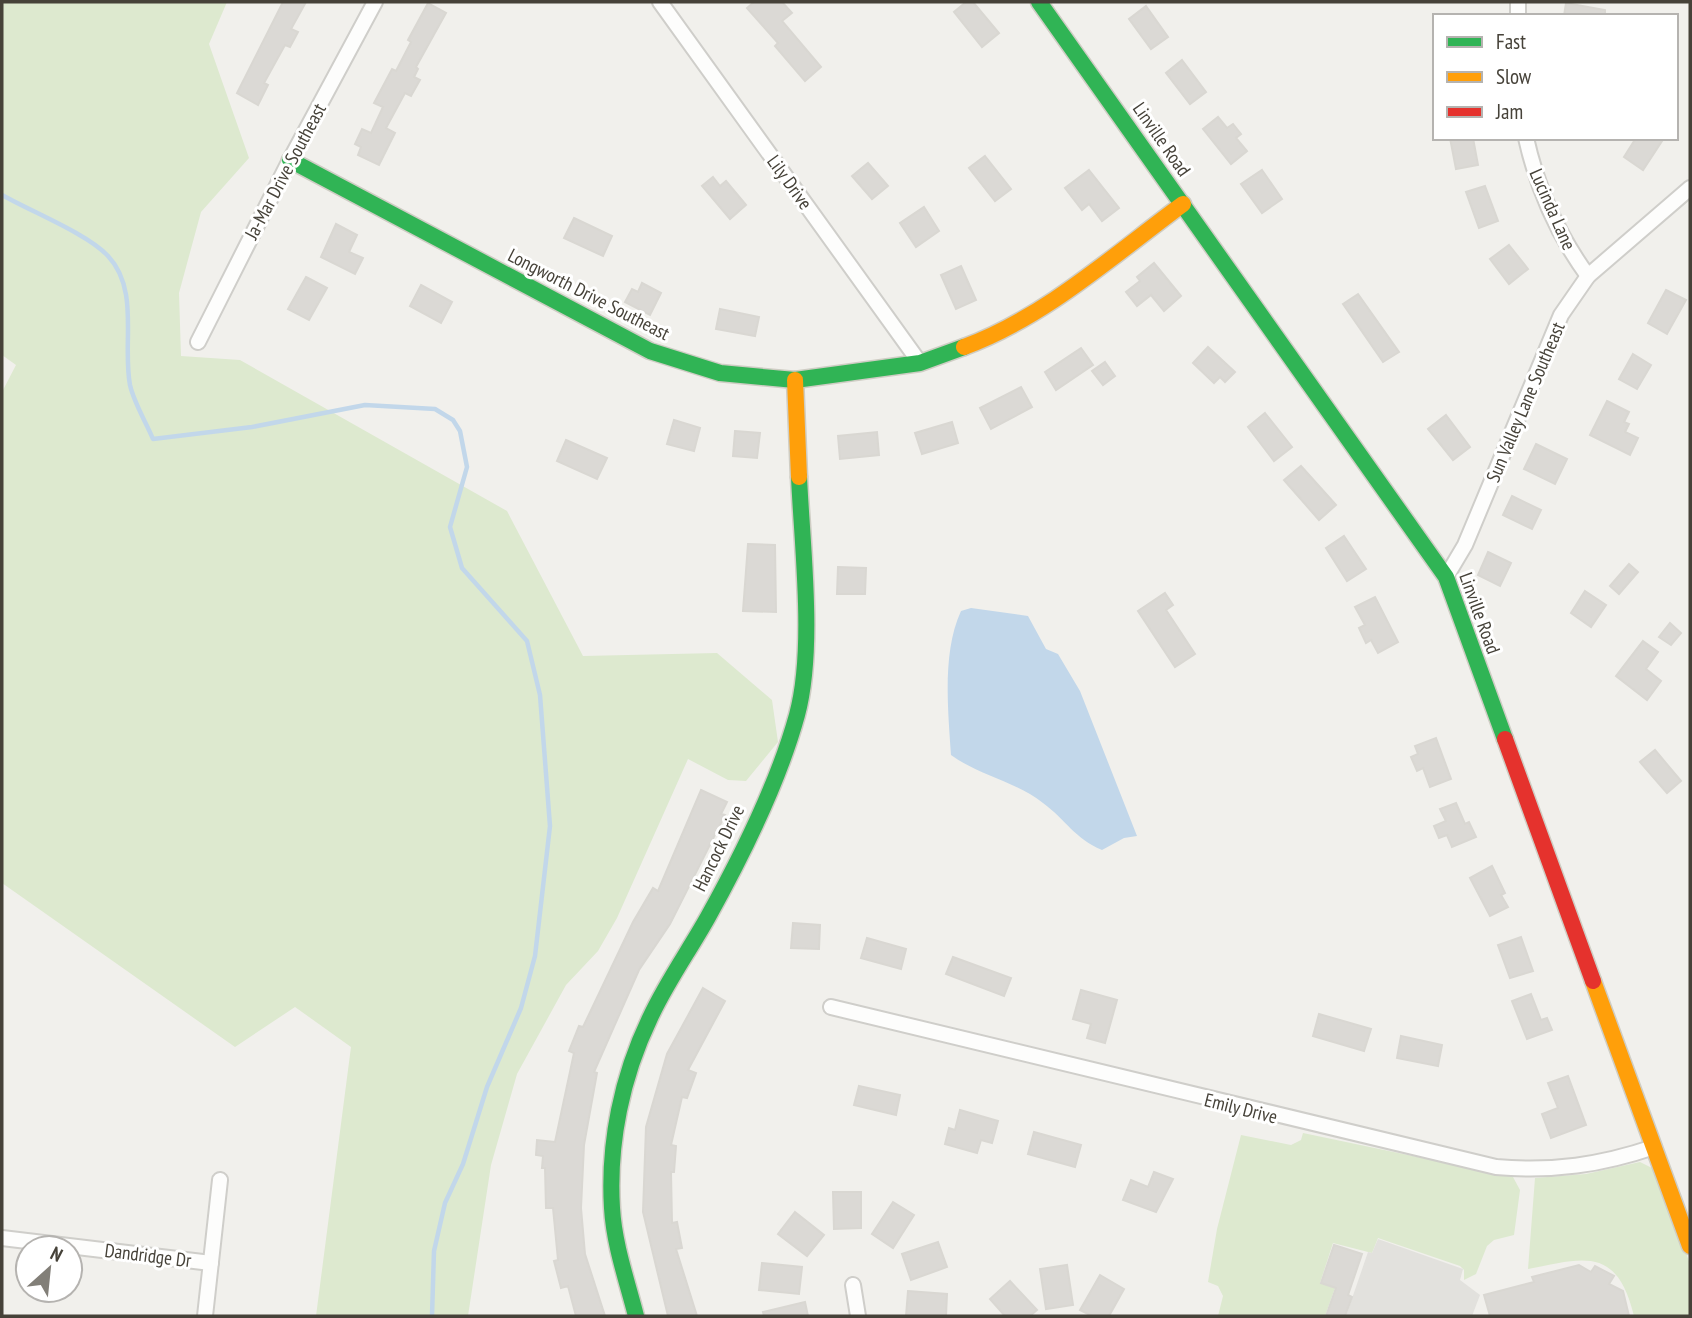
<svg xmlns="http://www.w3.org/2000/svg" width="1692" height="1318" font-family="'PT Sans Narrow',sans-serif">
	<style>
		.green { fill: #dde9cf }
		.parking { fill: #e2e1dd }
		.water { fill: #c2d7ea }
		.lines { fill: none; stroke-linecap: round; stroke-linejoin: round }
		.stream { stroke: #c2d7ea; stroke-width: 4.5 }
		.building { fill: #dbd9d5; stroke: #d9d7d2; stroke-width: 2 }
		.street-casing { stroke: #cfceca; stroke-width: 18 }
		.fast-casing { stroke: #cfcdc4; stroke-width: 19 }
		.slow-casing { stroke: #cfcdc4; stroke-width: 19 }
		.jam-casing { stroke: #cfcdc4; stroke-width: 19 }
		.street { stroke: #fdfdfc; stroke-width: 14 }
		.fast { stroke: #30b455; stroke-width: 16 }
		.slow { stroke: #ff9f0a; stroke-width: 16 }
		.jam { stroke: #e5322d; stroke-width: 16 }
		.labels { text-anchor: middle; stroke-width: 6; stroke-linejoin: round; paint-order: stroke }
		.street-label { font-size: 19px; fill: #464239; stroke: #fff }
	</style>
	<rect width="100%" height="100%" fill="#f1f0ec"/>
	<g class="green">
		<polygon points="2,2 227,2 209,44 249,158 201,212 179,293 181,356 240,360 507,511 583,656 717,653 772,700 778,742 746,781 728,780 688,759 617,918 598,951 566,985 517,1074 491,1165 468,1316 316,1316 351,1047 295,1007 235,1047 2,883 2,392 16,365 2,355"/>
		<polygon points="1303,1133 1513,1177 1520,1190 1514,1235 1494,1240 1487,1246 1476,1274 1464,1280 1464,1270 1460,1266 1378,1238 1372,1253 1333,1243 1320,1283 1335,1288 1325,1316 1218,1316 1223,1296 1218,1286 1208,1282 1217,1229 1241,1135 1291,1145 1301,1140"/>
		<path d="M1640 1162 1656 1170 1690 1264V1316H1634C1617 1247 1586 1257 1528 1269L1535 1178 1586 1174Z"/>
	</g>
	<polygon class="parking" points="1378,1239 1463,1269 1460,1280 1480,1295 1472,1316 1346,1316 1368,1252 1372,1253"/>
	<path class="water" d="M971 608 1028 616 1046 649 1058 654 1080 691 1137 836 1124 838 1102 850C1074 838 1066 820 1043 803 1015 781 978 775 951 755 948 710 942 652 961 611Z"/>
	<g class="lines">
		<path class="stream" d="M2 195C30 211 88 234 108 256 140 290 122 344 130 385 134 403 146 422 153 439L252 427 365 405 435 409 453 420 460 431 467 467 450 527 462 568 527 641 540 695 550 826 535 956 521 1008 487 1087 463 1164 445 1203 434 1251 432 1316"/>
	</g>
	<g class="building">
		<polygon points="283,2 306,2 291,29 298,32 290,47 285,45 264,83 268,85 258,105 237,93"/>
		<polygon points="754,2 782,2 792,13 782,21 821,67 805,81 775,46 778,43 747,8"/>
		<polygon points="966,2 973,2 999,33 982,47 954,12"/>
		<polygon points="428,3 446,13 416,67 418,69 414,77 420,80 411,96 405,93 386,128 395,133 379,165 358,155 361,147 355,144 362,129 371,133 383,107 374,103 392,69 396,71 411,42 408,40"/>
		<polygon points="1566,3 1605,10 1605,16 1564,16"/>
		<polygon points="1146,6 1168,37 1151,49 1129,19"/>
		<polygon points="1182,60 1206,92 1190,104 1166,73"/>
		<polygon points="1218,117 1227,128 1233,124 1241,134 1236,138 1247,151 1231,164 1203,129"/>
		<polygon points="1450,138 1473,138 1478,165 1456,169"/>
		<polygon points="1636,138 1664,138 1643,170 1624,157"/>
		<polygon points="985,156 1011,189 995,201 969,168"/>
		<polygon points="868,163 888,186 872,199 852,176"/>
		<polygon points="1089,170 1119,208 1102,221 1089,204 1082,210 1065,188"/>
		<polygon points="1262,170 1282,199 1262,213 1241,184"/>
		<polygon points="713,177 720,186 726,181 746,205 730,219 702,186"/>
		<polygon points="1485,186 1498,221 1479,228 1466,192"/>
		<polygon points="924,207 939,231 916,247 900,223"/>
		<polygon points="574,218 612,236 603,256 564,238"/>
		<polygon points="336,224 357,235 349,252 363,258 355,274 321,257"/>
		<polygon points="1509,245 1528,269 1509,284 1490,259"/>
		<polygon points="1154,263 1181,296 1164,311 1151,295 1137,306 1126,292 1140,281 1137,277"/>
		<polygon points="961,266 976,300 956,309 941,275"/>
		<polygon points="306,277 327,288 309,320 288,309"/>
		<polygon points="642,283 661,293 650,315 625,302 632,289 638,292"/>
		<polygon points="421,285 452,302 441,323 410,306"/>
		<polygon points="1666,290 1686,300 1667,334 1648,323"/>
		<polygon points="1358,294 1399,352 1383,362 1343,304"/>
		<polygon points="720,309 759,317 755,336 716,329"/>
		<polygon points="1208,347 1235,372 1225,382 1220,377 1214,383 1193,363"/>
		<polygon points="1081,348 1093,365 1056,390 1045,372"/>
		<polygon points="1633,354 1651,365 1637,389 1619,379"/>
		<polygon points="1105,362 1115,376 1103,385 1092,371"/>
		<polygon points="1021,387 1032,407 991,429 980,408"/>
		<polygon points="1607,401 1629,412 1624,422 1629,424 1625,432 1638,438 1630,455 1590,435"/>
		<polygon points="1265,413 1292,447 1274,461 1248,427"/>
		<polygon points="1446,415 1470,447 1453,460 1428,429"/>
		<polygon points="674,420 700,428 694,451 667,444"/>
		<polygon points="952,422 958,443 922,454 915,433"/>
		<polygon points="735,431 760,433 757,458 733,456"/>
		<polygon points="877,432 879,455 840,459 838,436"/>
		<polygon points="566,440 607,458 597,479 557,461"/>
		<polygon points="1536,444 1567,459 1555,484 1524,469"/>
		<polygon points="1301,466 1336,505 1319,520 1284,480"/>
		<polygon points="1512,496 1541,510 1532,529 1503,515"/>
		<polygon points="1344,536 1366,569 1347,581 1326,548"/>
		<polygon points="748,544 775,545 776,612 743,611"/>
		<polygon points="1488,552 1511,563 1500,586 1478,575"/>
		<polygon points="1629,564 1638,572 1619,594 1610,586"/>
		<polygon points="838,567 866,568 865,594 837,594"/>
		<polygon points="1585,591 1606,605 1591,627 1571,613"/>
		<polygon points="1165,593 1173,605 1166,610 1195,654 1175,667 1138,611"/>
		<polygon points="1375,597 1398,642 1378,653 1371,640 1366,643 1359,628 1365,625 1355,607"/>
		<polygon points="1670,623 1681,633 1671,645 1659,637"/>
		<polygon points="1643,641 1658,652 1646,669 1661,681 1647,700 1616,676"/>
		<polygon points="1436,738 1451,779 1430,787 1423,768 1417,771 1411,757 1418,754 1415,746"/>
		<polygon points="1655,750 1681,781 1667,793 1640,762"/>
		<polygon points="701,790 727,802 721,814 725,815 670,924 639,970 594,1072 597,1073 584,1145 581,1208 585,1254 605,1316 576,1316 568,1286 561,1288 554,1261 558,1260 553,1208 546,1208 545,1168 542,1168 543,1156 536,1155 537,1140 555,1142 574,1053 569,1051 579,1026 583,1027 633,922 653,888 658,891"/>
		<polygon points="1456,803 1465,824 1469,822 1476,837 1452,847 1447,835 1439,838 1434,826 1446,821 1440,809"/>
		<polygon points="1492,866 1505,893 1501,895 1508,907 1490,916 1470,878"/>
		<polygon points="793,923 820,925 819,949 791,948"/>
		<polygon points="1521,937 1533,971 1510,978 1498,945"/>
		<polygon points="867,938 906,949 901,969 861,958"/>
		<polygon points="953,957 1011,978 1004,996 946,974"/>
		<polygon points="703,988 725,1001 688,1070 696,1073 687,1098 682,1097 671,1145 676,1146 674,1172 671,1172 672,1223 677,1222 682,1248 676,1249 697,1316 668,1316 643,1212 646,1127 667,1054"/>
		<polygon points="1081,990 1117,1000 1105,1043 1087,1038 1091,1024 1073,1019"/>
		<polygon points="1531,994 1541,1020 1547,1018 1552,1030 1527,1039 1512,1001"/>
		<polygon points="1319,1014 1371,1029 1364,1051 1313,1036"/>
		<polygon points="1401,1036 1442,1045 1438,1066 1397,1058"/>
		<polygon points="1568,1076 1586,1125 1551,1138 1542,1114 1558,1108 1548,1083"/>
		<polygon points="859,1086 900,1095 896,1115 854,1105"/>
		<polygon points="960,1110 998,1121 992,1143 981,1140 977,1153 945,1144 949,1128 955,1130"/>
		<polygon points="1034,1132 1081,1145 1075,1167 1028,1154"/>
		<polygon points="1154,1172 1173,1179 1156,1212 1123,1200 1131,1180 1148,1187"/>
		<polygon points="833,1192 861,1192 861,1228 834,1229"/>
		<polygon points="893,1202 914,1215 893,1248 872,1234"/>
		<polygon points="795,1212 824,1235 807,1256 778,1234"/>
		<polygon points="938,1242 947,1267 911,1280 902,1254"/>
		<polygon points="1334,1245 1362,1254 1348,1295 1352,1297 1345,1316 1326,1316 1336,1288 1321,1283"/>
		<polygon points="762,1263 802,1267 799,1294 759,1290"/>
		<polygon points="1067,1265 1073,1305 1046,1309 1040,1269"/>
		<polygon points="1579,1265 1591,1272 1595,1266 1614,1276 1609,1284 1623,1291 1629,1316 1490,1316 1484,1295 1534,1282 1532,1277"/>
		<polygon points="1100,1275 1124,1289 1109,1316 1092,1316 1080,1310"/>
		<polygon points="1010,1281 1037,1310 1030,1316 1005,1316 990,1299"/>
		<polygon points="908,1291 947,1294 946,1316 906,1316"/>
		<polygon points="805,1302 808,1316 764,1316 763,1312"/>
	</g>
	<g class="lines">
		<defs>
			<g id="street">
				<polyline points="660,2 920,363"/>
				<polyline points="1518,2 1518,16"/>
				<path d="M1526 138C1537 187 1558 235 1588 276"/>
				<polyline points="198,342 290,160 375,2"/>
				<polyline points="1446,577 1465,545 1561,315 1588,276 1690,188"/>
				<path d="M831 1007 1496 1167C1552 1172 1601 1165 1654 1147"/>
				<polyline points="2,1238 211,1263"/>
				<polyline points="853,1285 858,1316"/>
				<polyline points="205,1316 220,1180"/>
			</g>
			<g id="fast">
				<polyline points="1039,2 1446,577 1505,739"/>
				<polyline points="290,160 650,351 720,373 795,380 920,363 964,347"/>
				<path d="M636 1316C627 1281 614 1244 612 1208 608 1143 622 1076 650 1018 666 983 689 951 708 917 743 854 778 784 797 715 815 649 802 546 799 477"/>
			</g>
			<g id="slow">
				<path d="M964 347C1044 318 1115 254 1183 204"/>
				<polyline points="795,380 799,477"/>
				<polyline points="1593,981 1690,1246"/>
			</g>
			<polyline id="jam" points="1505,739 1593,981"/>
		</defs>
		<use href="#street" class="street-casing"/>
		<use href="#fast" class="fast-casing"/>
		<use href="#slow" class="slow-casing"/>
		<use href="#jam" class="jam-casing"/>
		<use href="#street" class="street"/>
		<use href="#fast" class="fast"/>
		<use href="#slow" class="slow"/>
		<use href="#jam" class="jam"/>
	</g>
	<g class="labels">
		<g class="street-label">
			<text transform="translate(1162 139) rotate(55)" y="7">Linville Road</text>
			<text transform="translate(285 171) rotate(-62)" y="7">Ja-Mar Drive Southeast</text>
			<text transform="translate(790 182) rotate(54)" y="7">Lily Drive</text>
			<text transform="translate(1553 209) rotate(66)" y="7">Lucinda Lane</text>
			<text transform="translate(589 294) rotate(27)" y="7">Longworth Drive Southeast</text>
			<text transform="translate(1525 402) rotate(-67)" y="7">Sun Valley Lane Southeast</text>
			<text transform="translate(1480 613) rotate(70)" y="7">Linville Road</text>
			<text transform="translate(718 848) rotate(-64)" y="7">Hancock Drive</text>
			<text transform="translate(1241 1108) rotate(14)" y="7">Emily Drive</text>
			<text transform="translate(148 1255) rotate(7)" y="7">Dandridge Dr</text>
		</g>
	</g>
	<rect width="1692" height="1318" fill="none" stroke="#464239" stroke-width="7"/>
	<rect x="1433" y="14" width="245" height="126" fill="#ffffff" stroke="#b5b3b0" stroke-width="2"/>
	<rect x="1447" y="37" width="35" height="10" fill="#30b455" stroke="#b5b3b0" stroke-width="2"/>
	<text x="1496" y="49" font-size="21" fill="#464239">Fast</text>
	<rect x="1447" y="72" width="35" height="10" fill="#ff9f0a" stroke="#b5b3b0" stroke-width="2"/>
	<text x="1496" y="84" font-size="21" fill="#464239">Slow</text>
	<rect x="1447" y="107" width="35" height="10" fill="#e5322d" stroke="#b5b3b0" stroke-width="2"/>
	<text x="1496" y="119" font-size="21" fill="#464239">Jam</text>
	<g transform="translate(49 1269) rotate(27)"><circle r="33" fill="#ffffff" stroke="#b5b3b0" stroke-width="2"/>
	<path d="M0-5L12 26L0 18L-12 26Z" fill="#827f78"/>
	<text y="-10" font-size="19" font-weight="bold" text-anchor="middle" fill="#464239">N</text>
	</g>
</svg>
